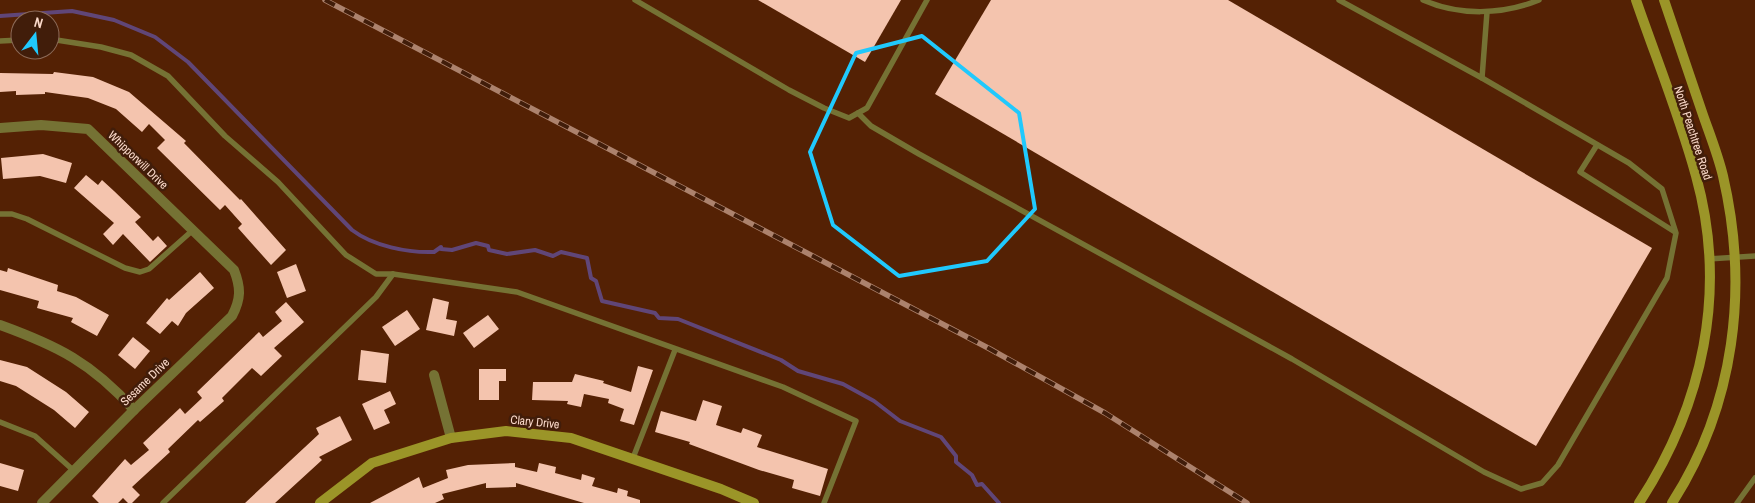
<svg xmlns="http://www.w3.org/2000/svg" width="1755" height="503" font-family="'Archivo Narrow',sans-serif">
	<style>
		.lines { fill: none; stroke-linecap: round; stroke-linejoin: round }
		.stream { stroke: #604678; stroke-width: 4 }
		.building { fill: #f4c4ae }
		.lane { stroke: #757234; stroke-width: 5.5 }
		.street { stroke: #757234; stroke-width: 10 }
		.secondary { stroke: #9b9528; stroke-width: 10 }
		.rail-casing { stroke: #ac826d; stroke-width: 5.5 }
		.rail { stroke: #411d0a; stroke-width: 4; stroke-dasharray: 11; stroke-linecap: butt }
		.marked { fill: none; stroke: #20c9fd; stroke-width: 4; stroke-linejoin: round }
		.labels { text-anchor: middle; stroke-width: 5; stroke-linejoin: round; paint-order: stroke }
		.street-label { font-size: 12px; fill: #fbdacb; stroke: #411d0a }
	</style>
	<rect width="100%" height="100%" fill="#542104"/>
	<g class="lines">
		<path class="stream" d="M0 16 72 11 114 20 155 37 188 62 352 230C373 246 408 253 434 252L441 247V249L452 250 476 243 488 246 489 250 507 254 535 250 553 256 561 252 587 258 591 278 596 281 602 301 655 313 659 318 678 319 781 360 798 371 843 384 874 401 900 421 941 437 956 456V462L972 475 977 485 982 484 999 503"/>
	</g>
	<g class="building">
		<polygon points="758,0 901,0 865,62"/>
		<polygon points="991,0 1228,0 1652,248 1536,446 935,94"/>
		<polygon points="54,72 93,77 129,92 186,141 184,143 240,200 241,199 286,250 271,265 238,228 242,224 225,205 220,210 157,148 165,140 149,124 142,132 116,109 88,98 45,92 45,94 16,95 16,91 0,92 0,73 53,74"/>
		<polygon points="43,154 72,163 66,183 40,176 3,179 1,158"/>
		<polygon points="86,175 98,185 102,180 114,191 141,217 135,222 153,241 158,236 167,246 150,262 123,234 113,245 103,234 114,223 74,188"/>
		<polygon points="296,264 306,291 287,298 277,272"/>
		<polygon points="8,268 58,285 57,291 76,297 109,315 97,336 71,322 73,318 37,308 39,301 0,290 0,270 7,272"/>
		<polygon points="200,272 214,288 186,313 178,326 172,321 160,334 146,323 167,298 169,300"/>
		<polygon points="433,298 449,302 446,319 457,321 454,336 426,330"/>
		<polygon points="286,302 304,322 274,348 282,356 261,376 252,368 222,398 224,401 200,422 198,420 168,449 170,452 132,487 140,495 132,503 128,503 123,498 118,503 99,503 92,496 125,459 131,465 149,450 143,443 180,408 185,414 202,398 197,392 259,332 263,337 282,321 275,312"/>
		<polygon points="407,310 420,329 395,346 382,327"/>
		<polygon points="488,315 499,329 474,348 463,333"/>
		<polygon points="133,337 150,351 135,369 118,355"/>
		<polygon points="361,350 389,354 386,383 358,380"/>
		<polygon points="0,360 27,367 66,392 89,412 75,428 54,410 16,386 0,381"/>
		<polygon points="638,366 653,370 634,425 620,421 624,409 608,403 609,399 584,394 581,407 567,404 568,401 532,400 533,382 572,382 575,374 604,381 603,383 631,392"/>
		<polygon points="479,369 506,369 506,381 499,381 499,400 479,400"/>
		<polygon points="390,391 396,404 384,410 390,423 374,430 362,404"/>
		<polygon points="703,400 722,406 716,425 741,433 743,428 762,435 757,447 828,469 820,496 792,488 794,480 759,470 689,444 690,442 655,432 661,411 696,421"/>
		<polygon points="340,416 352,440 319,457 322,460 275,503 245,503 319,434 316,428"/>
		<polygon points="0,463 24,470 18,491 0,486"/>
		<polygon points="515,463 515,467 537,472 539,463 556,467 555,473 581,480 582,474 595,478 592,486 617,493 618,488 628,491 627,496 640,500 640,503 584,503 516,483 516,487 486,488 486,483 442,494 444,499 435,503 370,503 419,477 423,488 448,478 446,470 468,465"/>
	</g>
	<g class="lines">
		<g class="lane">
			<polyline points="635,0 789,90 824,108 849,118 867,108 927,0"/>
			<polyline points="1339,0 1482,78 1487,12"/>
			<path d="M1423 0C1459 16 1502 15 1539 0"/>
			<polyline points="50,39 101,47 131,55 168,76 225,136 278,182 346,255 376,274 393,274 517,292 783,387 856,421 824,503"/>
			<polyline points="0,41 20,40"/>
			<polyline points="858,113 871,126 919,154 1292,359 1484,472 1521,489 1542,483 1558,465 1667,278 1676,233 1662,189 1629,163 1482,78"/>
			<polyline points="1597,145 1580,172 1675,232"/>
			<polyline points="0,214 12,214 27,219 125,268 140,272 149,269 193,230"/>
			<polyline points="1708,259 1755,256"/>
			<polyline points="0,422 35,436 73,470"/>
			<polyline points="633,458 675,350"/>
			<polyline points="163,503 376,297 393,274"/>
			<polyline points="1737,503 1755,478"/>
		</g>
		<g class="street">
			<path d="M0 128 41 125 88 129 234 270C241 288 241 299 232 316L134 410 42 503"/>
			<path d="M0 325C58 346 92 363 134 410"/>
			<polyline points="434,375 451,438"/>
		</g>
		<g class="secondary">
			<path d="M1636 0C1656 58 1680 117 1696 176 1728 291 1703 405 1639 503"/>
			<path d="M1664 0C1677 38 1690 77 1703 115 1710 135 1718 155 1723 176 1749 288 1735 405 1672 503"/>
			<polyline points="320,503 372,463 451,438 506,431 571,438 721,489 754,503"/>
		</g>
		<defs>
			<polyline id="rail" points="325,0 990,349 1105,413 1247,503"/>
		</defs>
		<use href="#rail" class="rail-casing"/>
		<use href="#rail" class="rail"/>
	</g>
	<path class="marked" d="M922 36 1019 113 1035 209 987 261 899 276 833 225 810 152 856 53Z"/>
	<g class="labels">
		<g class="street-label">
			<text transform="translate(1693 133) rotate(72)" y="4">North Peachtree Road</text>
			<text transform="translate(138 160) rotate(44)" y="4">Whipporwill Drive</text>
			<text transform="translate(145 382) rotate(-44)" y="4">Sesame Drive</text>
			<text transform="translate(535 422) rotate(6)" y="4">Clary Drive</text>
		</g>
	</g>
	<g transform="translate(35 35) rotate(16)"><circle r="24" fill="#411d0a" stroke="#8b6957"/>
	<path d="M0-4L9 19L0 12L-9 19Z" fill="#20c9fd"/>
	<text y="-8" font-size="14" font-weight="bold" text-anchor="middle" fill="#fbdacb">N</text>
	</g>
</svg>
